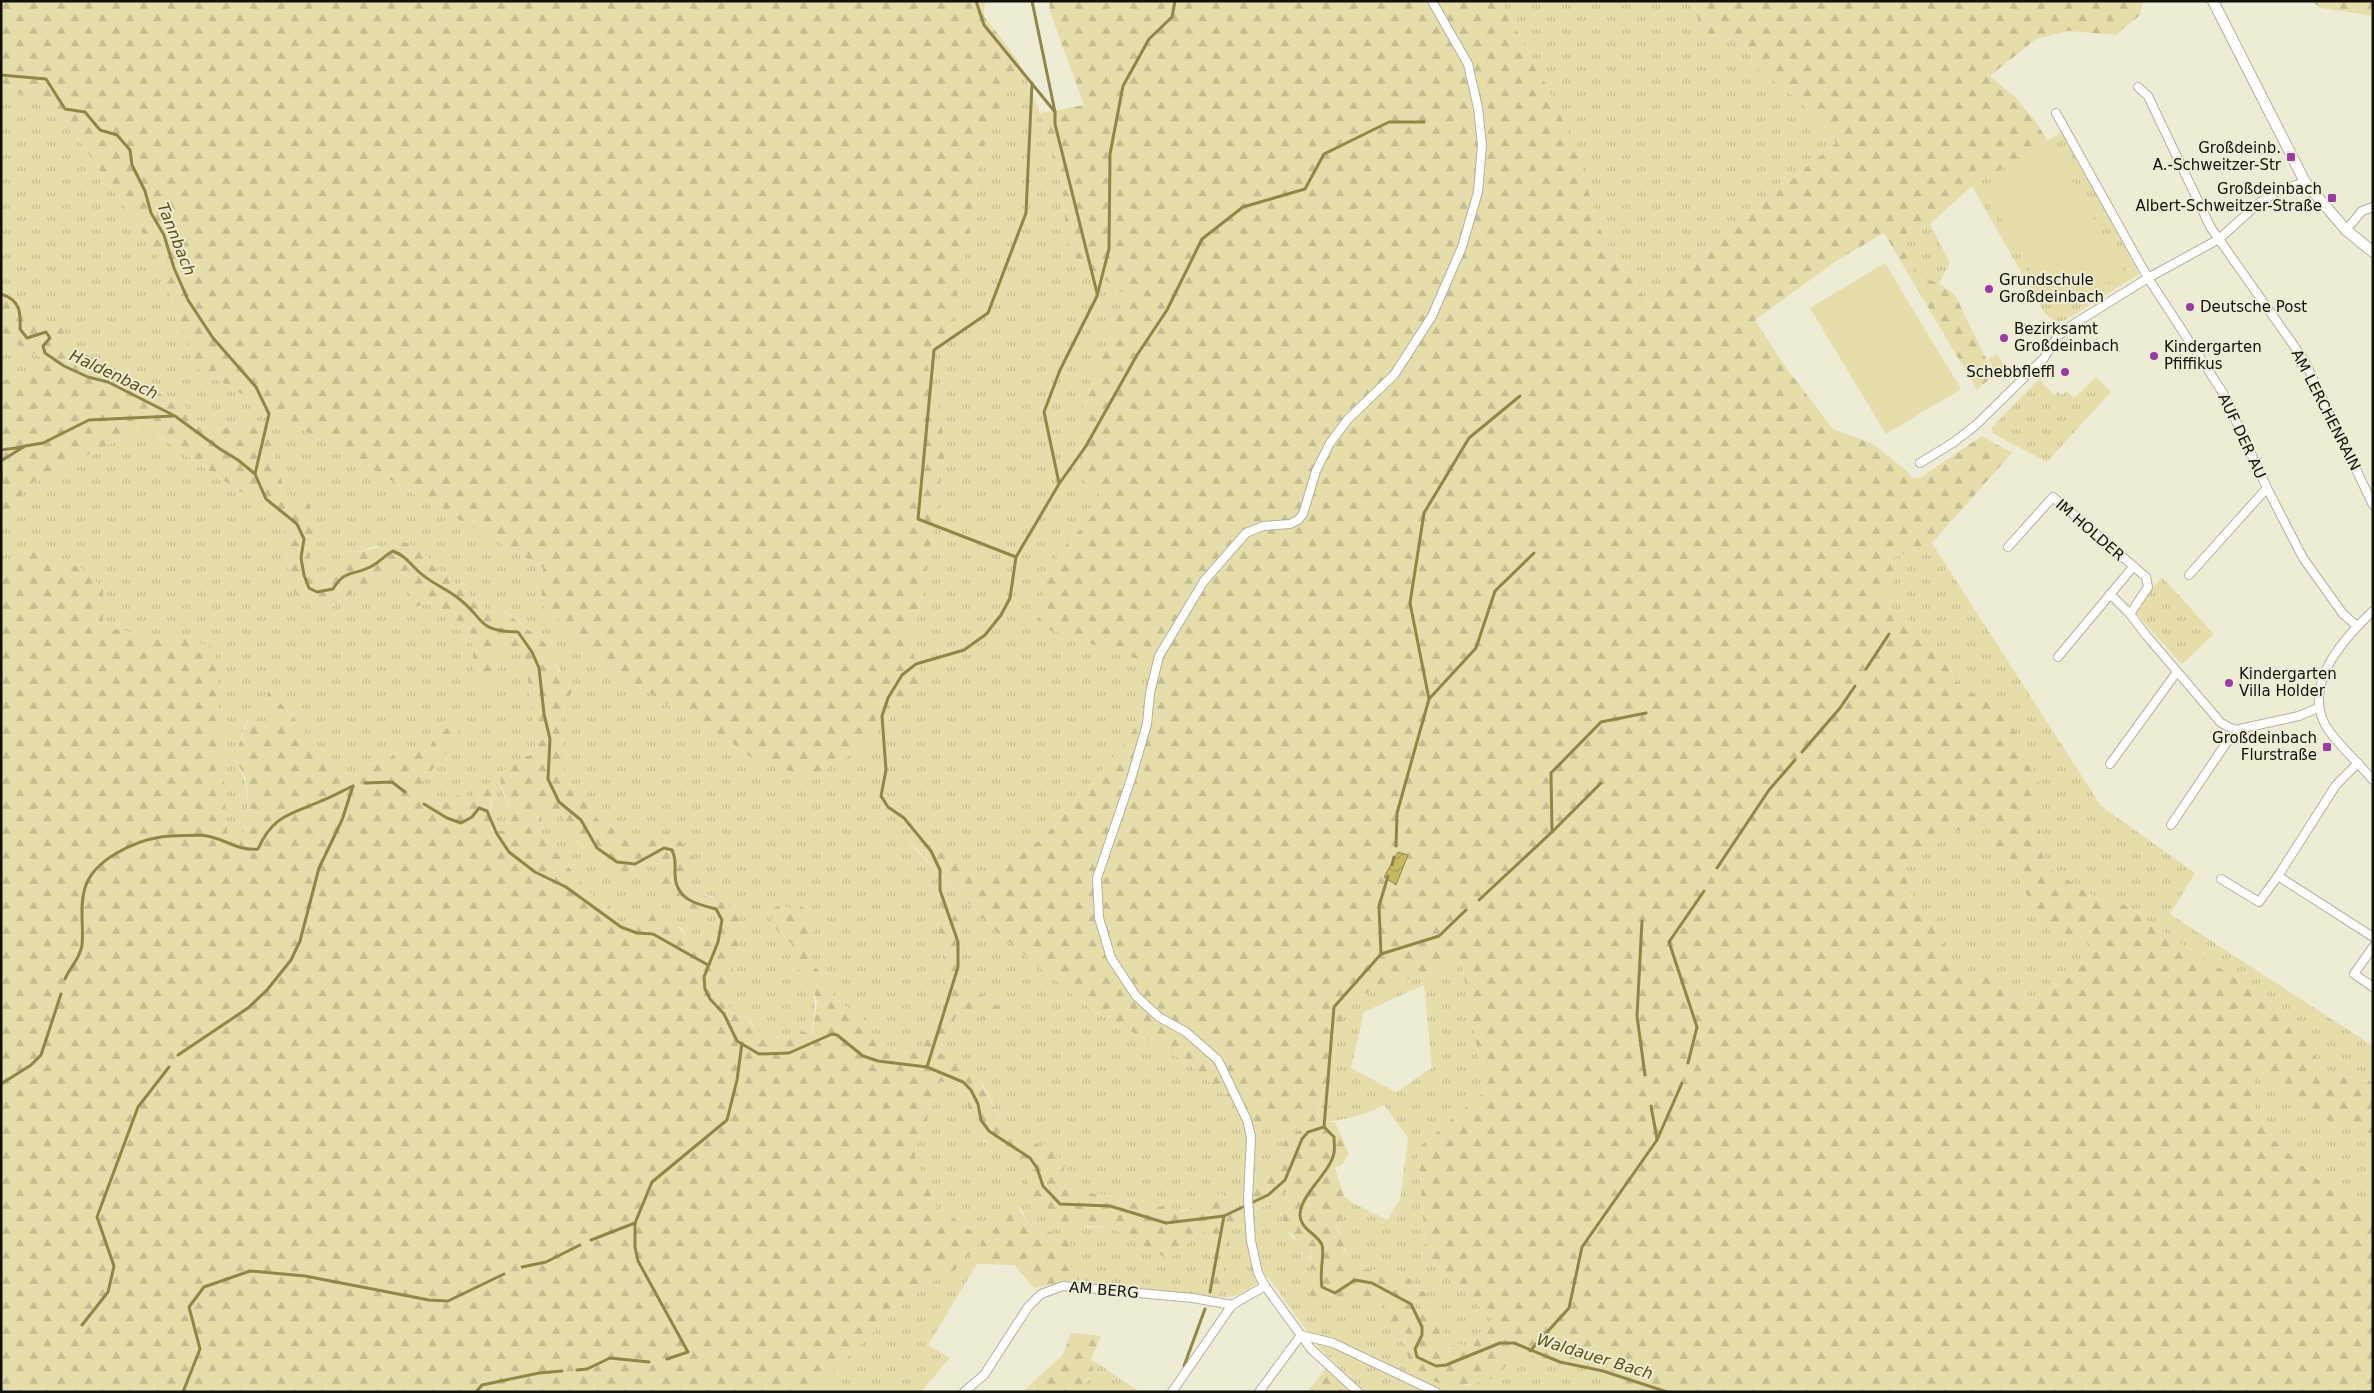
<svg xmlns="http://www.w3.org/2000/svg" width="2374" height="1393" font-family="'DejaVu Sans',sans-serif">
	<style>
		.grass { fill: url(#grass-tufts); fill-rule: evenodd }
		.forest { fill: url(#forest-firs); fill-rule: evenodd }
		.garden { fill: #e6deaa }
		.water { fill: url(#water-waves); stroke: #908648 }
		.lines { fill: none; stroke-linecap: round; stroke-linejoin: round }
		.stream { stroke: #908648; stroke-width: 3 }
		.minor-casing { stroke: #b3b09b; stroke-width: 10 }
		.tertiary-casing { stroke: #b3b09b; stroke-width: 12 }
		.minor { stroke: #fff; stroke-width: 8 }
		.tertiary { stroke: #fff; stroke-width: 10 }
		.poi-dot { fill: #983ba5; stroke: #efecd6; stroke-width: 2 }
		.labels { text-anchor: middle; stroke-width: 4; stroke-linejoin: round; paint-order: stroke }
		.poi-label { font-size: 15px; fill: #111009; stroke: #efecd6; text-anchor: start }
		.street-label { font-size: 15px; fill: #111009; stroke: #efecd6 }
		.water-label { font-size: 16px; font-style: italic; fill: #5b510e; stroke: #efecd6 }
	</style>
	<defs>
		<pattern id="grass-tufts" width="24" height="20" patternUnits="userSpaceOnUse" patternTransform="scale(1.25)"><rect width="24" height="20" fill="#e6deaa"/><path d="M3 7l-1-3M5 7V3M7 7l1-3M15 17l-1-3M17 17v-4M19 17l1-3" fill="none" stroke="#c4bd91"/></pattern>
		<pattern id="forest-firs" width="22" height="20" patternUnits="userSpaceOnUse" patternTransform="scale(1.25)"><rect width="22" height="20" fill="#e6deaa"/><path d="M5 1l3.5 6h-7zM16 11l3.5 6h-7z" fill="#c4bd91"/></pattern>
		<pattern id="water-waves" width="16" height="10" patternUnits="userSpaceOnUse" patternTransform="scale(1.25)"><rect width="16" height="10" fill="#c7b963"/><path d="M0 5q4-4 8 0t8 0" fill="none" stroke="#aa9e55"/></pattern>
	</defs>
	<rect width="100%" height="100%" fill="#efecd6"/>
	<g class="grass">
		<polygon points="1501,1 1693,1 1702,32 1747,42 1753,65 1803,104 1836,143 1721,237 1650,305 1614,257 1599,227 1577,153 1551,94"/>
		<path d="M1019 62 1040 113 1062 187 1068 252 1125 295 1083 408 1079 476 1106 500 1051 562 1160 666 1139 722 1118 752 1045 836 985 880 930 845 909 842 994 930 1091 1009 1186 1062 1243 1109 1315 1123 1349 999 1461 961 1485 1091 1418 1148 1426 1257 1493 1318 1486 1330 1476 1335 1472 1346 1455 1344 1442 1351 1429 1312 1412 1308 1414 1303 1423 1300 1412 1292 1402 1274 1354 1268 1340 1260 1346 1249 1336 1223 1353 1203 1387 1220 1400 1200 1408 1138 1384 1105C1362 1117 1340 1121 1315 1123L1313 1129 1289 1132 1276 1160 1266 1170 1255 1189 1248 1214 1273 1202 1292 1187 1295 1190 1280 1206C1283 1229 1288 1239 1309 1247L1312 1252 1309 1258 1318 1271 1308 1282 1358 1296H1369L1385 1301 1394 1327 1406 1333 1404 1343 1467 1386 1494 1377 1523 1346 1542 1364 1596 1369 1641 1392H1401L1398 1390 1396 1392H1367L1319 1348 1268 1277C1247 1287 1244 1299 1218 1297L1237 1204 1221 1194C1202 1204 1170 1222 1152 1203L1060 1188 1065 1164 1056 1155 1054 1143 1038 1146 1006 1129 983 1084 940 1052 961 1005 969 1010 983 1013V1019L998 1006 986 1003 984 996 969 990 963 983 959 922 938 883 933 899 942 908 937 928 943 942V1021L933 1027 921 1049 903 1053 866 1033 855 1014 833 996 825 978 814 965 810 952 811 938 816 924 783 938 791 943C793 956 800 963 806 974 819 994 815 1012 811 1034 797 1031 794 1035 780 1037 765 1039 751 1026 745 1014H734L723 998 738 951 713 896 692 893 690 881 693 857 648 837 631 845 617 829 602 825 583 798 562 776 568 757 559 730 563 708 574 688 553 661 550 647 508 613 489 611 430 563 423 549 375 546 360 552 349 551 325 579 315 578 310 556 317 536 310 519V504L286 494 274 458 276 439 239 421 220 430 195 419 183 405 152 387 126 383 84 352 66 343 62 328C48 323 32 320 23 307 12 292 20 295 1 285V82L67 122 156 252 195 367 543 568 541 604 626 679 735 745 758 763 922 680 908 638 922 600 946 446 927 363 953 320 986 137ZM1424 985 1432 1068 1396 1092 1351 1068 1364 1012Z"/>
		<path d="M2063 131 2139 274 2066 320C2056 323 2051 320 2044 312L1972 186Z"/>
		<polygon points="1930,224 1950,263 1939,283 1920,279 1902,246 1909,228"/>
		<polygon points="1,332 25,349 49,361 15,381 1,380"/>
		<polygon points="2096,377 2111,392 2047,462 1994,434 1991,428 2039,379 2054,395 2058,392 2062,395 2067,391 2074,398"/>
		<path d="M145 427 261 506 282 517 291 587 332 606 376 579 409 570 429 603 470 629 476 681 498 670 497 646H517L525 657 537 753 529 755 501 787 512 819 511 830 503 831 491 828C490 815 490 805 495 793L464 806 451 798 443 805 428 801 418 792 435 738 425 755 391 759 371 765 361 761 351 787 270 690 266 698 278 716 279 727 269 728 247 720 234 758C254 792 249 813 239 849L228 844 224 809 133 633 102 626 103 590 33 552 4 560 1 558V530L29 484Z"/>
		<polygon points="1932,543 2101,806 2195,873 2170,914 2373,1046 2373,1082 2328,1074 2289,1019 2265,996 2176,941 2125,905 2109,906 2043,864 2037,793 2039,783 1999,706 1961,688 1939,653 1892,610 1883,605 1885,594 1893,581 1892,558"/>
		<polygon points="2162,577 2214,634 2183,663 2180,663 2136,613 2138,606"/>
		<polygon points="542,811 561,815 583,849 621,876 645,862 662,864 662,885 682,911 705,912 718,916 722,925 712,939 688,942 683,929 652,911 636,922 619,922 606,903 589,892 541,833"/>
		<path d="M1989 812 1995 824 1993 849 2018 875 2038 920 2093 937C2088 946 2085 961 2078 969 2065 984 2038 996 2019 1000L1991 970 1978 975 1950 959 1935 928 1913 904 1909 877 1902 863Z"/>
		<polygon points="2255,1068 2289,1089 2320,1118 2373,1134 2373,1213 2323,1184 2275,1141 2258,1115 2252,1099"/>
		<polygon points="939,1080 965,1088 969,1110 978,1115 983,1141 1012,1156 1027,1167 1087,1227 1112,1228 1135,1240 1190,1240 1198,1231 1213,1234 1206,1296 1078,1283 1080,1271 1067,1265 1061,1252 1072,1247 1065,1238 1027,1223 1021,1208 995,1225 991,1237 987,1242 982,1239 977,1264 928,1345 950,1358 923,1389 926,1392 811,1392 883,1322 930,1282 955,1270 982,1239 936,1206 915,1157 918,1139 927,1122 929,1101 937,1099"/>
		<polygon points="1091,1359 1140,1392 1080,1392 1093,1371"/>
	</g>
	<g class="forest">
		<polygon points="1,1 985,1 984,16 1019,62 986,137 953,320 927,363 946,446 922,600 908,638 922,680 868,744 814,777 758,763 735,745 626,679 541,604 543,568 195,367 156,252 67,122 1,82"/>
		<path d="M1049 1H1501L1551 94 1577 153 1599 227 1614 257 1650 305 1721 237 1836 143 1803 104 1753 65 1747 42 1702 32 1693 1H2143L2140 15 2116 35 2068 31 2036 39 1990 76 2015 97 2035 121 2048 141 1972 186 1930 224 1909 228 1902 246 1920 278 1939 283 1955 295 1994 375 1977 390 1884 233 1838 260 1755 320 1784 365 1833 429 1873 444 1907 471 1912 478H1920L1982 436 2012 453 1932 543 1892 558 1894 581 1885 594 1883 605 1892 610 1899 609 1939 653 1961 688 1999 706 2012 725 2039 783 2037 793 2043 864 2109 906 2125 905 2176 941 2265 996 2289 1019 2328 1074 2373 1082V1134L2320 1118 2289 1089 2255 1069 2252 1099 2258 1115 2275 1141 2323 1184 2373 1213V1392H1641L1596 1369 1542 1364 1523 1346C1514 1355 1504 1371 1494 1377 1490 1380 1483 1381 1479 1382 1444 1393 1399 1376 1406 1333L1394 1327 1383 1316 1386 1308 1385 1301C1368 1296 1360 1294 1345 1304L1314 1299 1308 1292V1282L1317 1271 1309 1267 1312 1252 1309 1247 1300 1246 1294 1236 1285 1230 1280 1206 1295 1190 1292 1187 1273 1202 1247 1214 1245 1193 1255 1189 1256 1182 1276 1160 1289 1132 1313 1129 1314 1123 1260 1125 1186 1062 1091 1009 994 930 909 841 930 845 985 880 1045 836 1118 752 1139 722 1159 666 1037 626 1051 562 1106 500 1079 476 1083 408 1125 295 1068 252 1062 187 1040 113 1084 105 1050 12ZM1989 812 1995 824 1993 849 2018 875 2038 920 2063 938 2092 937C2088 946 2085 961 2078 969 2065 984 2038 996 2019 1000L1991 970 1978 975 1950 959 1935 928 1913 904 1909 877 1903 863ZM1398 852 1407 855 1395 885 1384 877ZM1461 961 1485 1091 1418 1148 1426 1257 1492 1318 1486 1330 1476 1334 1472 1346 1455 1344 1443 1351 1444 1335 1438 1315 1412 1308 1414 1303 1423 1300 1427 1295 1424 1291 1412 1292 1411 1280 1402 1274 1354 1268 1341 1260 1347 1240 1339 1234 1336 1223 1353 1203 1344 1196 1335 1168 1343 1163 1349 1154 1335 1122H1315L1349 999Z"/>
		<polygon points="2311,1 2373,1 2373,16 2321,8"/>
		<path d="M1 285C20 295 12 292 23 307 32 320 48 323 62 328L66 343 84 352 126 383 152 387 183 405 195 419 220 430 239 421H259L276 439 274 458 286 494 310 504V519L318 536 310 556 315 578 325 579 349 551 360 552 401 541 423 549 430 563 489 611 507 613 550 647 553 661 559 671 570 672 574 688 563 708 559 730 568 757 562 776 583 798 602 825 617 829 631 845 648 837 667 832 680 841 693 857 690 881 692 893C729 899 748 910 738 951 735 965 729 975 733 989L724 998 734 1014H745L751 1025 765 1034 778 1038 800 1031 812 1034 817 1001 808 976 797 969 791 943 783 938 771 922 773 909 782 904 788 908 799 904 807 911 816 924 811 938 810 952 814 965 825 978 833 996 855 1014 862 1016 865 1021 863 1027 867 1033 903 1053 921 1049 933 1027 943 1021V942L937 928 942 908 933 899 938 883 959 922 963 983 969 990 984 996 986 1003 998 1006 1001 1011 983 1019V1013L969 1010 961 1005 940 1052 962 1068 974 1070 1006 1129 1038 1145 1054 1143 1058 1147 1056 1155 1065 1164 1060 1188 1152 1203 1157 1207 1167 1205 1173 1210 1178 1208 1182 1212 1221 1194 1237 1204 1218 1297 1206 1296 1213 1234 1198 1231 1179 1254 1166 1258 1112 1228 1056 1223 1032 1200 1024 1187 1027 1167C1019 1161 981 1141 979 1135 977 1129 978 1121 978 1115L969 1110 965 1088 939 1081 937 1099 929 1101 927 1122 918 1139 915 1157 936 1206 987 1242 991 1237 995 1225 1007 1216 1008 1204H1017L1027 1223 1065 1238 1072 1247 1062 1252 1067 1265 1080 1271 1078 1283 1066 1282 1034 1288 1014 1265 977 1264 982 1240 955 1270 930 1282 883 1322 811 1392H1V558L4 560 33 552 88 570 103 590V626L133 633 181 638 215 647 228 844 238 849C246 828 253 797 244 775 241 769 237 763 234 758L248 720 269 728 278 727V716L266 698 269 689 351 787 360 761 371 765 390 759 394 753 412 748 425 755 435 738 454 723 459 730C451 755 427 769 418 792L428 801 443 805 451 798 459 795 464 805 473 801 475 789 492 782 495 793 490 805 491 829 503 831 511 829C514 791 473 771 537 753L525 657 517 646H497L498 670 494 692 476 681 470 629 429 603 413 607 406 585 409 570 376 579 331 606 301 601 291 587 282 517 261 506 145 427 29 484 1 530V380C21 381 22 378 31 361H47L25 349 1 332ZM542 811 561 815C578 841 590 865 621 876L644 862 662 864V885L667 902 682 911 705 912 718 916 721 925 712 939 689 942C681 927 669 914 652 911L636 922H619L606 903 589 892 541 833Z"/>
		<polygon points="1071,1333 1101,1336 1091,1359 1093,1371 1080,1392 1022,1392 1063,1355"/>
		<polygon points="1332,1361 1367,1392 1307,1392"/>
	</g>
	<g class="garden">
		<polygon points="2053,147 2125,273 2055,313 1983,187"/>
		<polygon points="1885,263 1961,389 1886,434 1810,308"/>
		<polygon points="1997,354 2007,370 1998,375 1988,359"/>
	</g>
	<polygon class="water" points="1398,852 1408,855 1396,885 1384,877"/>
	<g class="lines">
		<g class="stream">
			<polyline points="976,1 984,25 1055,112"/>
			<polyline points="1032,1 1055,112 1055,124 1097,293"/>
			<polyline points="1,75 46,79 65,109 85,112 100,130 117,135 130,150 132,165 145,191 151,213 164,235 174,268 188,300 213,338 256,387 269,414 255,474"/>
			<path d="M1 294C20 300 21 312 20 329L27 338 46 332 50 338 43 346 45 353 64 366 88 377 108 382 175 416 220 449 238 460 255 474 266 499 297 524 304 539 301 558 304 575 309 588 317 592 333 589C345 569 353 576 370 567 379 563 385 555 393 551 407 557 409 563 419 572 431 583 445 588 458 598 486 619 475 631 518 632L532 652 539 668 544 714 550 739 548 779 559 802 581 820 597 848 617 862 635 864 664 848 672 850C676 860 675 863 675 873 675 899 695 904 716 909L722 920 718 942 704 977 705 989 710 999 724 1014 737 1041 759 1054 789 1053 832 1034 837 1035 863 1056 878 1061 927 1067 963 1082 971 1090 978 1104 981 1120 989 1131 1030 1158 1037 1168 1043 1186 1060 1204 1110 1206 1166 1223 1224 1216 1268 1195 1285 1180 1302 1139 1308 1132 1324 1127 1334 1137C1334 1142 1335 1148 1334 1153 1330 1173 1301 1194 1300 1214 1300 1230 1317 1233 1322 1245 1325 1252 1319 1273 1322 1287L1335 1293 1355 1280 1372 1283 1411 1304 1422 1327V1335L1415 1349 1417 1357 1436 1366 1446 1365 1500 1343H1514L1560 1362 1603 1371 1667 1392"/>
			<polyline points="1,450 23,447"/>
			<polyline points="1,461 25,446 43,443 89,420 173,416"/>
			<polyline points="1,471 1,483"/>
			<polyline points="1059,483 1044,412 1060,370 1097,296 1109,249 1110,154 1123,86 1149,39 1172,17 1175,1"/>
			<polyline points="1016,557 918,519 934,350 988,313 1026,213 1032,83"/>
			<polyline points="1866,669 1889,634"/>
			<polyline points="1429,699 1476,648 1495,591 1534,553"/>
			<polyline points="1802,752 1840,708 1855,686"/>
			<polyline points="365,783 392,782 405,792"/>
			<polyline points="424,804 447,818 461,823 472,817 479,808 487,811 497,834 509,852 535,872 566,887 621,927 637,933 653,934 708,965"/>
			<polyline points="1552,832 1601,783"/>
			<polyline points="1396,846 1397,813 1429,699 1410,603 1424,513 1469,438 1520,396"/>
			<polyline points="1392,865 1394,857"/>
			<polyline points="1717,868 1769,790 1795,760"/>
			<polyline points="1479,900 1552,832 1551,773 1601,722 1646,713"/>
			<polyline points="1642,921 1637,1016 1645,1075"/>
			<polyline points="1381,954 1379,906 1388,876"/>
			<path d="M65 979C70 967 80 959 82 945 84 927 79 906 85 888 93 860 134 841 161 837 173 835 187 836 199 835 220 835 237 852 258 849 273 815 290 815 321 801 332 797 342 791 353 786"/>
			<polyline points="178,1055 248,1008 267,990 291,960 300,941 319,868 342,820 353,786"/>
			<polyline points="1688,1063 1697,1027 1669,942 1704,891"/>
			<polyline points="927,1067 958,967 958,942 940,890 940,870 931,851 904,818 888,807 881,796 886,770 882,716 888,698 902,675 916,664 964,650 985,635 1001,615 1010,598 1016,557 1059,484 1086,446 1137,355 1167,310 1202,239 1243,207 1305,189 1324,154 1389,122 1424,122"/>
			<polyline points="1,1084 31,1065 41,1055 61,994"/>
			<polyline points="1651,1106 1657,1139"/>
			<polyline points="1324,1127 1334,1007 1381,954 1439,936 1466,910"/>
			<polyline points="591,1240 635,1223"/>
			<polyline points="522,1267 546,1262 580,1245"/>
			<polyline points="1210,1292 1224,1216"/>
			<polyline points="82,1325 108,1292 114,1266 97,1217 138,1107 169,1067"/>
			<polyline points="1530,1351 1569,1308 1582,1247 1657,1140 1682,1083"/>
			<polyline points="667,1359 688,1352 638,1261 635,1247 635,1223 652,1182 727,1120 737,1080 742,1043"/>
			<polyline points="1184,1366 1205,1309"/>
			<polyline points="577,1370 587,1369 610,1358 649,1362"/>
			<polyline points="183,1392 200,1349 189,1307 204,1287 250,1271 305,1276 429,1300 448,1301 504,1274"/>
			<polyline points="476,1392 482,1385 539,1373 562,1371"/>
		</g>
		<defs>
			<g id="minor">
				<polyline points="2138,87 2148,96 2211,228 2304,360 2373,505"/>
				<polyline points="2056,113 2148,278 2223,393 2267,488 2303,558 2343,614 2357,626"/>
				<polyline points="2346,230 2362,211 2373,207"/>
				<polyline points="1920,463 1954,442 1976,425 2044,358 2057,337 2069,327 2148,278 2219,239 2259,203 2278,191 2305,182"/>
				<polyline points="2008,547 2053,497 2146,577 2148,587 2130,614"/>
				<polyline points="2189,575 2267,488"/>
				<polyline points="2110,594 2130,614 2146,635 2221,723 2235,730 2299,716 2318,708"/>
				<path d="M2373 611C2342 640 2299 688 2329 731 2342 748 2359 764 2373 780"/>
				<polyline points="2058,657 2133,567"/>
				<polyline points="2110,764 2177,672"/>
				<polyline points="2171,825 2235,730"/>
				<polyline points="2278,876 2336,785 2358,763"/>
				<polyline points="2221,879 2259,902 2278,876 2373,937"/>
				<polyline points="2373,947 2354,974 2373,987"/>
				<polyline points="1301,1335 1333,1343 1436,1392"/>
				<polyline points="964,1392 984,1375 1028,1307 1041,1294 1063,1286 1193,1298 1232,1305"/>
				<polyline points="1172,1392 1232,1305 1265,1286"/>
				<polyline points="1259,1392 1301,1335"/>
				<polyline points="1358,1392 1311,1349 1265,1286 1258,1273 1251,1241 1248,1199 1251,1137 1247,1120 1218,1060 1186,1032 1159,1017 1136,996 1111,958 1099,918 1097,878 1131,779 1147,724 1150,693 1159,656 1204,581 1246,533 1263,526 1290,524 1298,520 1303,514 1316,471 1330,443 1348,419 1394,375 1432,316 1462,247 1478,192 1482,145 1478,108 1468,64 1432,1"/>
			</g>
			<polyline id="tertiary" points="2213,1 2305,182 2346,230 2373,252"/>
		</defs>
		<use href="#minor" class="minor-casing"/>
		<use href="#tertiary" class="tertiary-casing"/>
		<use href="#minor" class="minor"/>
		<use href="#tertiary" class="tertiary"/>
	</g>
	<g class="poi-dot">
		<rect x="2286" y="152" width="10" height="10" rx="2.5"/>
		<rect x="2327" y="193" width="10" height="10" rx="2.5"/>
		<circle cx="1989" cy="289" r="5"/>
		<circle cx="2190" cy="307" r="5"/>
		<circle cx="2004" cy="338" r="5"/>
		<circle cx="2154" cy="356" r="5"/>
		<circle cx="2065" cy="372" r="5"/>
		<circle cx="2229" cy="683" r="5"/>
		<rect x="2322" y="742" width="10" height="10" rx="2.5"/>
	</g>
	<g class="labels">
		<g class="poi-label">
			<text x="2281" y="153" text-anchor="end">Großdeinb.<tspan x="2281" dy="17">A.-Schweitzer-Str</tspan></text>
			<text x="2322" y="194" text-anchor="end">Großdeinbach<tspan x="2322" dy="17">Albert-Schweitzer-Straße</tspan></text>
			<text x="1999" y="285">Grundschule<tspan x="1999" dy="17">Großdeinbach</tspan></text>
			<text x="2200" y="312">Deutsche Post</text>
			<text x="2014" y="334">Bezirksamt<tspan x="2014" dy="17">Großdeinbach</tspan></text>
			<text x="2164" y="352">Kindergarten<tspan x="2164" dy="17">Pfiffikus</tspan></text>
			<text x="2055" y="377" text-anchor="end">Schebbfleffl</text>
			<text x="2239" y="679">Kindergarten<tspan x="2239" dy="17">Villa Holder</tspan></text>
			<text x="2317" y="743" text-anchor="end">Großdeinbach<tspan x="2317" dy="17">Flurstraße</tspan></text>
		</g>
		<g class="street-label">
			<text transform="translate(2326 410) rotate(63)" y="5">AM LERCHENRAIN</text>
			<text transform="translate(2242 436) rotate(65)" y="5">AUF DER AU</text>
			<text transform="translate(2090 530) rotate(41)" y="5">IM HOLDER</text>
			<text transform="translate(1104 1290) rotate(5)" y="5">AM BERG</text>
		</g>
		<g class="water-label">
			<text transform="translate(177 239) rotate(68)" y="6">Tannbach</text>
			<text transform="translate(114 374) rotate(25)" y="6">Haldenbach</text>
			<text transform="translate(1595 1356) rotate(17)" y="6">Waldauer Bach</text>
		</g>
	</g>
	<rect width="2374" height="1393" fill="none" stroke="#111009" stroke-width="5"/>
</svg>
